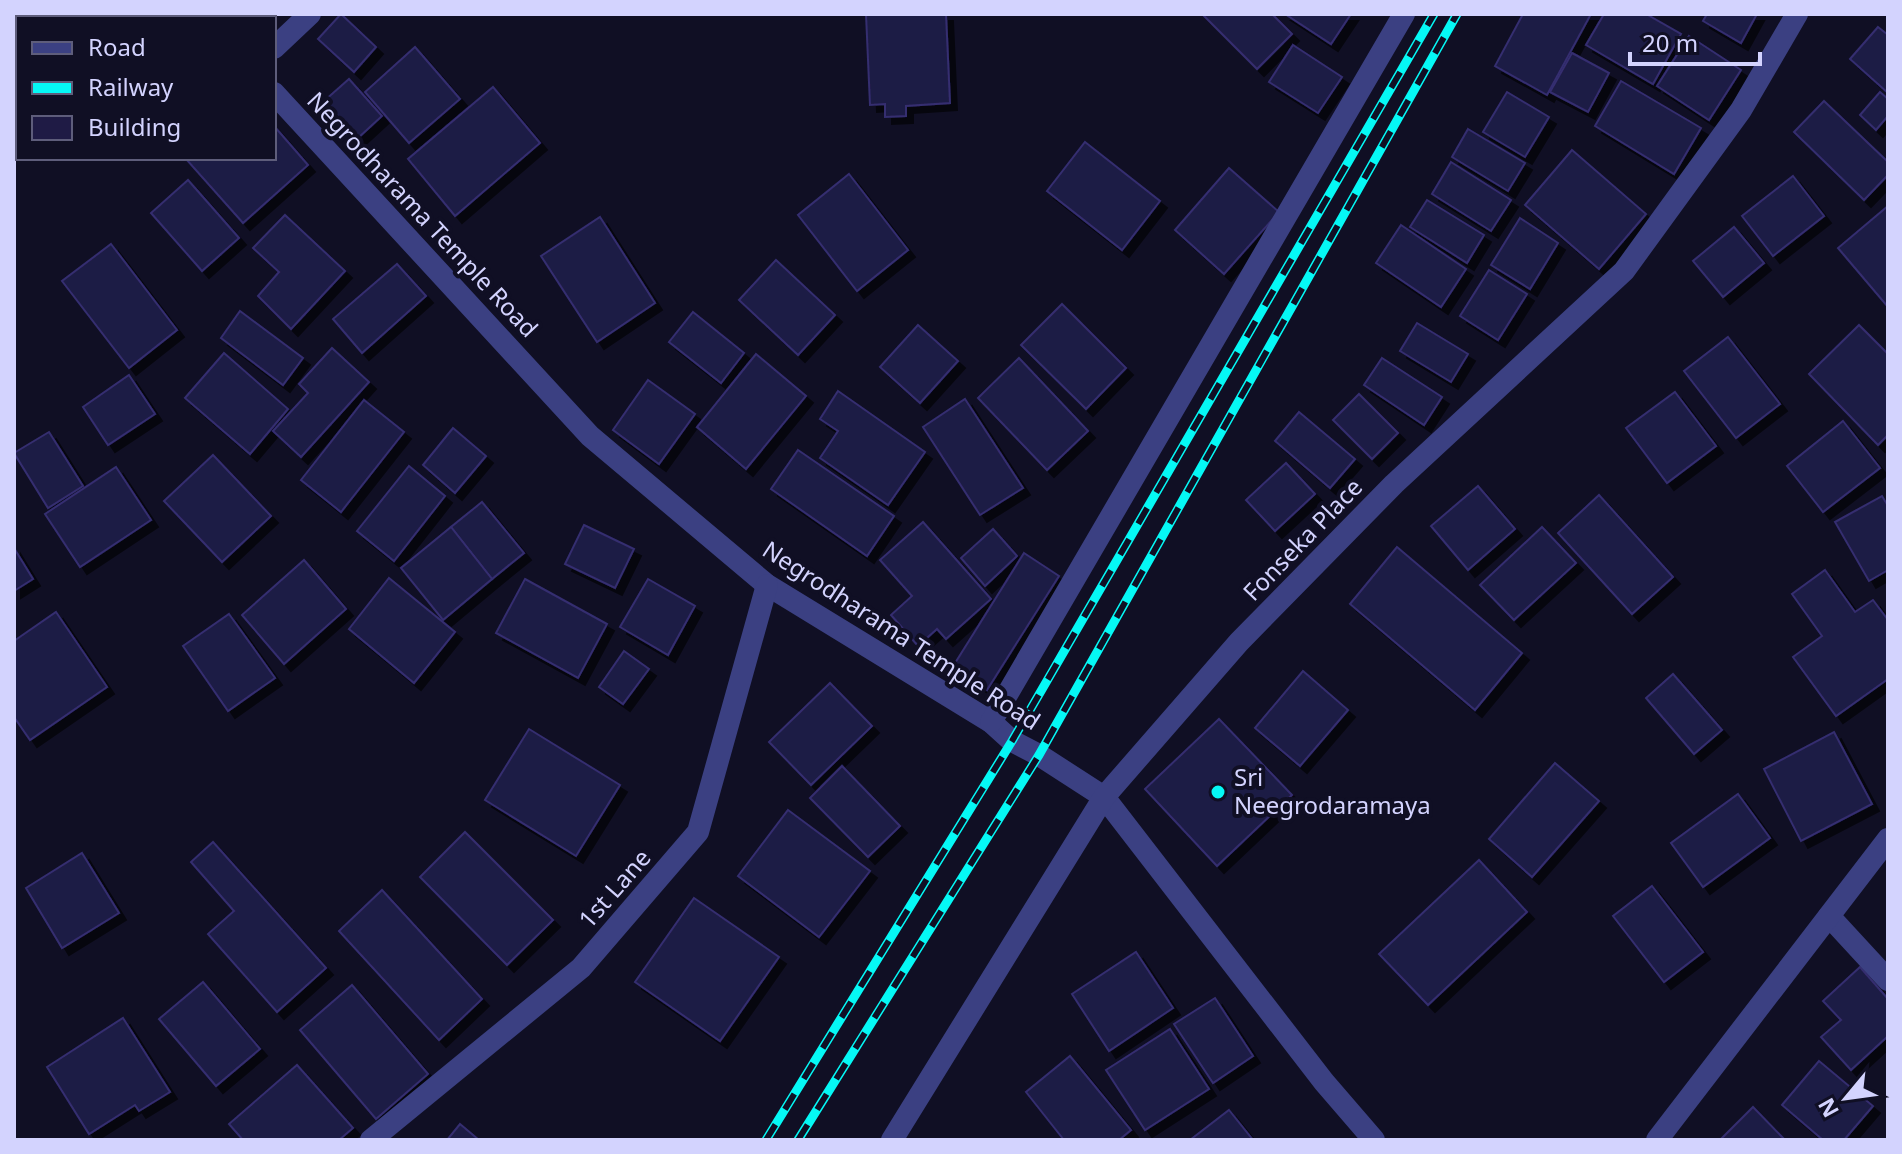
<svg xmlns="http://www.w3.org/2000/svg" width="1902" height="1154" font-family="'Noto Sans',sans-serif">
	<style>
		.building { fill: #1f1b45; stroke: #342e70; stroke-width: 2; filter: url(#shadow) }
		.lines { fill: none; stroke-linecap: round; stroke-linejoin: round }
		.service { stroke: #3b4082; stroke-width: 22 }
		.minor { stroke: #3b4082; stroke-width: 22 }
		.rail-casing { stroke: #05f8f5; stroke-width: 9 }
		.rail { stroke: #100f24; stroke-width: 6; stroke-dasharray: 18; stroke-linecap: butt }
		.poi-dot { fill: #05f8f5; stroke: #100f24; stroke-width: 3 }
		.labels { text-anchor: middle; stroke-width: 8; stroke-linejoin: round; paint-order: stroke }
		.street-label { font-size: 24px; fill: #d3d3fe; stroke: #100f24 }
		.poi-label { font-size: 24px; fill: #d3d3fe; stroke: #100f24; text-anchor: start }
	</style>
	<defs>
		<filter id="shadow"><feDropShadow dx="7" dy="7" stdDeviation="0" flood-color="#0009"/></filter>
	</defs>
	<rect width="100%" height="100%" fill="#100f24"/>
	<g class="building">
		<polygon points="69,14 137,14 133,18 73,18"/>
		<polygon points="341,14 376,47 354,72 318,39"/>
		<polygon points="866,14 946,14 950,103 906,106 906,116 885,117 885,104 870,105"/>
		<polygon points="1202,14 1272,14 1292,34 1257,69"/>
		<polygon points="1285,14 1351,14 1331,44"/>
		<polygon points="1523,14 1591,14 1547,95 1495,66"/>
		<polygon points="1604,14 1646,14 1681,34 1653,84 1586,45"/>
		<polygon points="1707,14 1757,14 1741,43 1703,21"/>
		<polygon points="1878,27 1888,35 1888,93 1850,59"/>
		<polygon points="1689,36 1741,70 1709,120 1657,86"/>
		<polygon points="1293,45 1342,77 1318,113 1269,82"/>
		<polygon points="415,47 460,99 409,143 365,92"/>
		<polygon points="1572,53 1609,73 1588,112 1550,92"/>
		<polygon points="349,79 382,116 358,138 324,101"/>
		<polygon points="1621,81 1701,128 1674,174 1595,126"/>
		<polygon points="493,87 540,143 455,216 408,159"/>
		<polygon points="1507,92 1549,117 1525,157 1483,132"/>
		<polygon points="1880,92 1888,99 1888,116 1876,130 1860,115"/>
		<polygon points="1824,101 1888,162 1888,175 1864,200 1794,132"/>
		<polygon points="274,126 308,165 243,223 186,159 274,158"/>
		<polygon points="1468,129 1525,163 1508,191 1452,157"/>
		<polygon points="1085,142 1160,201 1122,250 1047,191"/>
		<polygon points="1572,150 1646,214 1599,269 1525,205"/>
		<polygon points="1451,162 1511,200 1491,231 1432,194"/>
		<polygon points="1229,168 1279,212 1224,274 1175,230"/>
		<polygon points="849,174 908,250 857,291 798,215"/>
		<polygon points="1793,176 1824,216 1773,256 1742,216"/>
		<polygon points="188,180 239,238 202,271 151,213"/>
		<polygon points="1427,200 1484,235 1467,263 1410,227"/>
		<polygon points="1888,206 1888,307 1838,248"/>
		<polygon points="285,215 345,271 291,329 258,296 279,272 253,248"/>
		<polygon points="600,217 655,303 597,342 541,256"/>
		<polygon points="1520,218 1558,243 1530,289 1491,265"/>
		<polygon points="1401,225 1466,269 1441,307 1376,263"/>
		<polygon points="1734,227 1764,263 1723,297 1693,261"/>
		<polygon points="111,244 177,330 129,368 62,281"/>
		<polygon points="776,260 835,315 798,355 739,300"/>
		<polygon points="397,264 426,296 362,353 333,319"/>
		<polygon points="1489,270 1527,294 1498,340 1460,316"/>
		<polygon points="1062,304 1126,368 1086,409 1021,345"/>
		<polygon points="240,311 303,358 283,385 221,338"/>
		<polygon points="693,312 744,353 721,383 669,342"/>
		<polygon points="1417,323 1468,354 1451,382 1400,351"/>
		<polygon points="918,325 958,361 920,403 880,367"/>
		<polygon points="1859,325 1888,354 1888,435 1878,445 1809,374"/>
		<polygon points="1728,337 1780,404 1736,438 1684,371"/>
		<polygon points="332,348 369,382 301,457 273,431 308,393 299,384"/>
		<polygon points="224,353 288,409 250,454 185,398"/>
		<polygon points="756,354 806,396 746,469 697,427"/>
		<polygon points="1019,358 1088,431 1047,470 978,398"/>
		<polygon points="1382,358 1442,397 1424,425 1364,385"/>
		<polygon points="129,375 155,414 108,445 83,407"/>
		<polygon points="648,380 695,414 659,464 613,430"/>
		<polygon points="838,391 925,452 888,505 820,458 838,431 820,419"/>
		<polygon points="1675,392 1716,446 1667,483 1626,428"/>
		<polygon points="1359,394 1398,433 1372,459 1333,420"/>
		<polygon points="965,399 1023,488 980,515 923,427"/>
		<polygon points="364,400 404,432 341,512 301,480"/>
		<polygon points="1299,412 1355,459 1330,488 1275,441"/>
		<polygon points="1843,421 1880,468 1823,512 1787,466"/>
		<polygon points="453,428 486,456 455,493 423,465"/>
		<polygon points="49,432 83,486 48,508 14,453"/>
		<polygon points="798,450 894,516 867,556 771,489"/>
		<polygon points="213,455 271,516 222,562 164,501"/>
		<polygon points="1286,463 1315,494 1275,531 1246,500"/>
		<polygon points="409,466 445,496 394,561 357,531"/>
		<polygon points="116,467 151,520 80,567 45,514"/>
		<polygon points="1478,486 1515,529 1468,570 1431,526"/>
		<polygon points="1599,495 1673,577 1632,614 1558,533"/>
		<polygon points="1882,496 1888,506 1888,570 1869,581 1835,522"/>
		<polygon points="482,502 524,553 492,579 451,527"/>
		<polygon points="923,522 991,599 946,639 937,629 918,646 891,615 912,596 880,560"/>
		<polygon points="584,525 634,549 615,588 565,564"/>
		<polygon points="451,527 492,579 443,620 401,568"/>
		<polygon points="1542,527 1576,563 1514,620 1480,585"/>
		<polygon points="993,529 1017,556 985,586 961,558"/>
		<polygon points="1397,547 1522,653 1475,710 1350,604"/>
		<polygon points="14,548 33,579 14,591"/>
		<polygon points="1024,553 1059,576 987,690 952,668"/>
		<polygon points="304,560 346,609 284,664 242,615"/>
		<polygon points="1825,570 1855,612 1873,600 1888,620 1888,679 1836,716 1793,657 1822,636 1792,594"/>
		<polygon points="389,578 455,632 414,683 349,629"/>
		<polygon points="525,579 607,624 578,678 496,633"/>
		<polygon points="648,579 695,606 668,655 620,627"/>
		<polygon points="56,612 107,687 30,740 14,717 14,641"/>
		<polygon points="229,614 275,678 228,711 183,646"/>
		<polygon points="624,651 649,669 623,704 599,687"/>
		<polygon points="1303,671 1348,710 1300,766 1255,728"/>
		<polygon points="1673,674 1722,730 1694,754 1646,698"/>
		<polygon points="830,683 872,726 811,785 769,742"/>
		<polygon points="1219,719 1292,795 1217,866 1145,789"/>
		<polygon points="529,729 620,785 576,856 485,800"/>
		<polygon points="1834,732 1872,804 1801,841 1764,769"/>
		<polygon points="1555,763 1599,801 1532,877 1489,839"/>
		<polygon points="842,766 900,826 868,857 810,798"/>
		<polygon points="1738,794 1770,838 1703,887 1671,843"/>
		<polygon points="788,810 870,871 819,937 738,876"/>
		<polygon points="465,832 553,920 507,965 420,877"/>
		<polygon points="213,842 326,968 277,1012 208,934 234,911 191,862"/>
		<polygon points="82,853 119,913 62,948 26,888"/>
		<polygon points="1479,860 1527,912 1428,1005 1379,954"/>
		<polygon points="1652,886 1703,952 1664,982 1613,916"/>
		<polygon points="382,890 482,999 439,1040 339,931"/>
		<polygon points="694,898 779,957 720,1041 635,982"/>
		<polygon points="1136,952 1173,1008 1109,1051 1072,994"/>
		<polygon points="1860,967 1888,999 1888,1036 1851,1070 1821,1037 1841,1020 1823,1001"/>
		<polygon points="203,982 260,1049 216,1086 159,1019"/>
		<polygon points="352,985 428,1074 376,1119 300,1030"/>
		<polygon points="1215,998 1253,1056 1213,1083 1174,1024"/>
		<polygon points="123,1018 170,1092 139,1111 135,1105 89,1134 47,1067"/>
		<polygon points="1170,1029 1209,1089 1145,1130 1106,1070"/>
		<polygon points="1070,1056 1131,1130 1119,1140 1064,1140 1026,1092"/>
		<polygon points="1819,1061 1873,1106 1844,1140 1823,1140 1782,1105"/>
		<polygon points="297,1065 353,1128 339,1140 243,1140 229,1124"/>
		<polygon points="1753,1107 1785,1140 1721,1140 1721,1139"/>
		<polygon points="1229,1110 1253,1140 1190,1140"/>
		<polygon points="460,1124 479,1140 447,1140"/>
	</g>
	<g class="lines">
		<polyline class="service" points="1829,916 1888,980"/>
		<g class="minor">
			<polyline points="199,14 203,18"/>
			<polyline points="274,48 310,14"/>
			<polyline points="274,93 590,436 767,585 991,722 1012,741 1039,755 1104,797 1324,1082 1374,1140"/>
			<polyline points="991,722 1404,14"/>
			<polyline points="371,1140 581,968 698,832 767,585"/>
			<polyline points="892,1140 1104,797 1239,642 1394,484 1624,271 1741,110 1797,14"/>
			<polyline points="1657,1140 1888,839"/>
		</g>
		<defs>
			<g id="rail">
				<polyline points="766,1140 1012,741 1434,14"/>
				<polyline points="798,1140 1039,755 1457,14"/>
			</g>
		</defs>
		<use href="#rail" class="rail-casing"/>
		<use href="#rail" class="rail"/>
	</g>
	<circle class="poi-dot" cx="1218" cy="792" r="8"/>
	<g class="labels">
		<g class="street-label">
			<text transform="translate(422 215) rotate(47)" y="8">Negrodharama Temple Road</text>
			<text transform="translate(1303 540) rotate(-46)" y="8">Fonseka Place</text>
			<text transform="translate(901 636) rotate(33)" y="8">Negrodharama Temple Road</text>
			<text transform="translate(615 889) rotate(-49)" y="8">1st Lane</text>
		</g>
		<g class="poi-label">
			<text x="1234" y="786">Sri<tspan x="1234" dy="28">Neegrodaramaya</tspan></text>
		</g>
	</g>
	<rect width="1902" height="1154" fill="none" stroke="#d3d3fe" stroke-width="32"/>
	<rect x="16" y="16" width="260" height="144" fill="#100f24" stroke="#5e5d7b" stroke-width="2"/>
	<rect x="32" y="42" width="40" height="12" fill="#3b4082" stroke="#5e5d7b" stroke-width="2"/>
	<text x="88" y="56" font-size="24" fill="#d3d3fe">Road</text>
	<rect x="32" y="82" width="40" height="12" fill="#05f8f5" stroke="#5e5d7b" stroke-width="2"/>
	<text x="88" y="96" font-size="24" fill="#d3d3fe">Railway</text>
	<rect x="32" y="116" width="40" height="24" fill="#1f1b45" stroke="#5e5d7b" stroke-width="2"/>
	<text x="88" y="136" font-size="24" fill="#d3d3fe">Building</text>
	<g transform="translate(1846 1098) rotate(241)" stroke="#100f24" stroke-width="6" paint-order="stroke">
	<path d="M0-6L14 30L0 20L-14 30Z" fill="#d3d3fe"/>
	<text y="-12" font-size="22" font-weight="bold" text-anchor="middle" fill="#d3d3fe">N</text>
	</g>
	<path d="M1630 52v12h130v-12" fill="none" stroke="#d3d3fe" stroke-width="4"/>
	<text x="1642" y="52" font-size="24" fill="#d3d3fe" stroke="#100f24" stroke-width="6" paint-order="stroke">20 m</text>
</svg>
